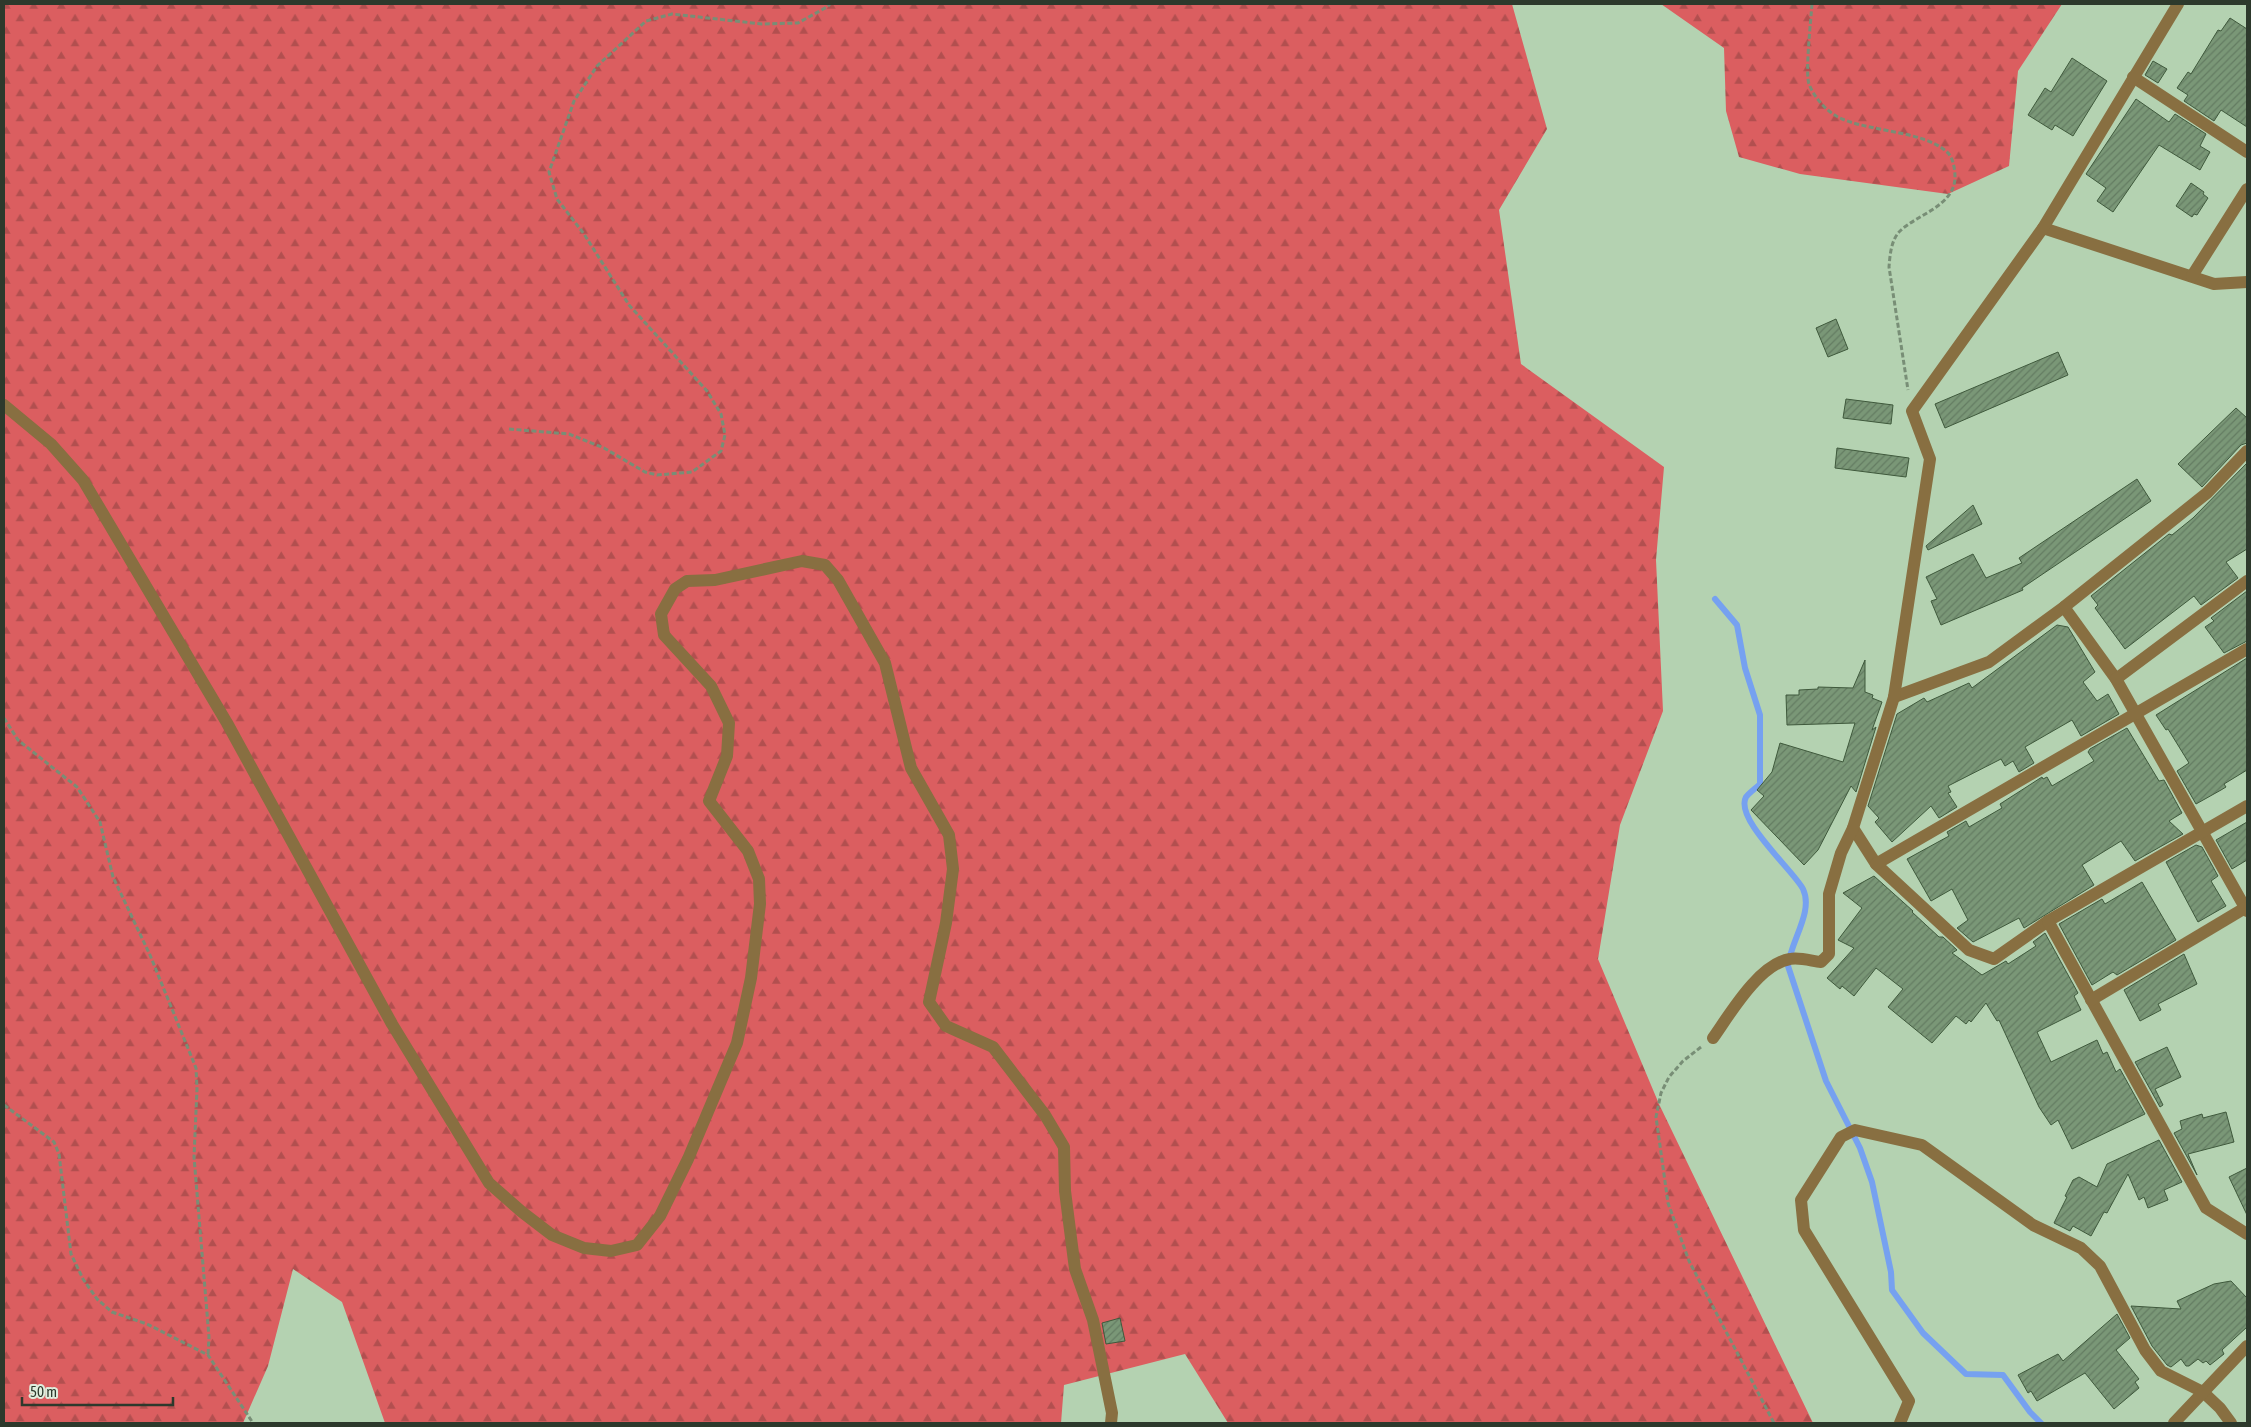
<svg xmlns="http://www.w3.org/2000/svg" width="2251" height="1427" font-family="'Asap Condensed',sans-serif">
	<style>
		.forest { fill: url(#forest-firs) }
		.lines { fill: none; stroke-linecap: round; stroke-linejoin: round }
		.stream { stroke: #76a1f0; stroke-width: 6 }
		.building { fill: url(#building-hatch); stroke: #3f593c }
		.path { stroke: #788e76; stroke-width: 3; stroke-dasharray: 5 2.5; stroke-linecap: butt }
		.minor { stroke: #886f41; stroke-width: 12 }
	</style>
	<defs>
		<pattern id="forest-firs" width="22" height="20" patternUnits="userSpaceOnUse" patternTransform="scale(1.25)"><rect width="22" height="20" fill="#db5e60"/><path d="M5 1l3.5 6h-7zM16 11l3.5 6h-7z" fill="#b24f4f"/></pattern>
		<pattern id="building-hatch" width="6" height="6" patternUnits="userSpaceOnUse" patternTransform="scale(1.25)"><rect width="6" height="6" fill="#7a9777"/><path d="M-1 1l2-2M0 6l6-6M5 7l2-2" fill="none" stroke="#647c62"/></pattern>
	</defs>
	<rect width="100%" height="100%" fill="#b4d2b1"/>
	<g class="forest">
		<polygon points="4,4 1512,4 1547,129 1499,210 1521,364 1664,467 1656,560 1663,711 1620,825 1598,959 1659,1104 1813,1423 1228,1423 1185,1354 1064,1385 1061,1423 385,1423 342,1302 293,1269 268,1366 243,1423 4,1423"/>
		<polygon points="1661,4 2062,4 2018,71 2009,166 1948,194 1800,174 1739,157 1726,111 1724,48"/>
	</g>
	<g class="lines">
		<path class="stream" d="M1715 599 1737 625 1745 668 1760 715V784C1756 788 1749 793 1746 797 1734 819 1794 871 1803 889 1814 912 1790 942 1788 966L1826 1081 1860 1148 1872 1182 1891 1272 1892 1290 1923 1333 1966 1374 2003 1375 2030 1412 2041 1423"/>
	</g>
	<g class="building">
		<polygon points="2230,18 2247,29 2247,127 2221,110 2214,121 2184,101 2188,95 2177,88 2188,72 2191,74 2218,30 2221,31"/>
		<polygon points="2072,58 2107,81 2073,136 2055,125 2052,130 2028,115 2045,88 2051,92"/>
		<polygon points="2153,61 2167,69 2158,83 2145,75"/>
		<polygon points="2136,99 2169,122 2175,114 2206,134 2200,146 2210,152 2200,170 2159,145 2113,212 2097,201 2106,188 2086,174"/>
		<polygon points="2191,183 2204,192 2203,194 2208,198 2197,215 2194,214 2192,217 2176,206"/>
		<polygon points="1836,319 1848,349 1828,357 1816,328"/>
		<polygon points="2058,352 2068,375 1945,428 1935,404"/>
		<polygon points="1846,399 1893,405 1891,424 1843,418"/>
		<polygon points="2236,408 2247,418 2247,443 2241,445 2202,487 2178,464"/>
		<polygon points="1837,448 1909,458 1906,477 1835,468"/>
		<polygon points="2247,463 2247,549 2226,562 2238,578 2201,605 2194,596 2125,649 2095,608 2098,605 2091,596 2169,534 2172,535 2193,518"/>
		<polygon points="2137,479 2151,501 2022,588 2023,590 1941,625 1931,601 1937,599 1926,577 1973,554 1986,578 2022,563 2019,558"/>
		<polygon points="1973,505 1982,524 1928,550 1926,546"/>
		<polygon points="2247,591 2247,641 2224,653 2205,627 2214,621 2211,618"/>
		<polygon points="2057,625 2068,627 2095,672 2083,682 2097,701 2108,694 2119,714 2081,736 2072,720 2025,747 2034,763 2019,772 2013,761 2005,766 2001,759 1948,786 1951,792 1948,793 1957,807 1939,818 1931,806 1892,842 1875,822 1879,818 1868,806 1897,714 1924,698 1927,702 1969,683 1972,688"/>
		<polygon points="2247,658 2247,770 2224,784 2226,787 2221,790 2196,804 2177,771 2189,763 2168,729 2166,730 2156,715"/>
		<polygon points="1865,660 1865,692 1873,695 1872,698 1882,702 1872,730 1876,727 1856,792 1851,786 1818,850 1804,865 1751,810 1764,796 1757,790 1772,772 1780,743 1843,762 1855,723 1787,725 1786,695 1799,695 1799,690 1818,689 1818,687 1853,688"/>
		<polygon points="2127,728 2159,781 2164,780 2182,813 2169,821 2183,834 2135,861 2121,841 2082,865 2094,885 2024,928 2019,918 1973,942 1957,928 1968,920 1952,889 1931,901 1907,859 1949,836 1947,832 1966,821 1969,827 2002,808 2000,804 2042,777 2043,779 2047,777 2052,786 2094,761 2088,752 2090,749"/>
		<polygon points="2247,822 2247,860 2232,869 2216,840"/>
		<polygon points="2196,845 2202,847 2218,876 2211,881 2226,906 2198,922 2166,862"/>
		<polygon points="1874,876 1913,911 1912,912 1939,937 1943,937 1957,950 1952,953 1982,975 2006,961 2008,964 2036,946 2033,942 2045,933 2078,993 2074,996 2081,1010 2037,1032 2051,1062 2097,1040 2103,1054 2107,1052 2116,1072 2120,1069 2145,1114 2072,1149 2058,1120 2051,1125 2039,1107 1999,1020 1997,1021 1986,1003 1971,1022 1969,1020 1966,1024 1956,1016 1932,1043 1888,1007 1903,989 1876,968 1854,996 1842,986 1840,989 1827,978 1854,948 1838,940 1862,908 1843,893"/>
		<polygon points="2142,882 2176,940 2117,975 2113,972 2092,985 2059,924 2102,899 2105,904"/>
		<polygon points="2184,954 2197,984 2158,1004 2161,1010 2140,1021 2124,990"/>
		<polygon points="2167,1047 2181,1077 2155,1089 2163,1105 2160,1107 2135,1062"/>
		<polygon points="2226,1112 2234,1142 2188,1154 2197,1175 2174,1133 2182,1129 2180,1121 2202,1114 2203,1118"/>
		<polygon points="2159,1140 2182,1182 2164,1190 2168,1200 2148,1208 2144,1197 2139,1200 2128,1174 2107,1213 2104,1212 2091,1236 2073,1226 2070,1231 2054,1223 2067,1197 2065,1196 2073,1180 2079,1177 2097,1187 2107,1164"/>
		<polygon points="2247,1168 2247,1215 2229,1177"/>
		<polygon points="2231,1281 2247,1298 2247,1327 2222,1350 2224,1354 2210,1365 2206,1361 2203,1363 2198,1359 2189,1366 2186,1366 2181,1359 2171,1367 2167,1365 2152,1346 2131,1306 2181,1309 2177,1301 2214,1284"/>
		<polygon points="2117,1314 2130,1338 2116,1350 2139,1379 2135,1382 2139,1388 2114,1409 2085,1373 2037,1401 2031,1391 2028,1393 2018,1375 2058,1354 2063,1361"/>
		<polygon points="1120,1318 1125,1341 1106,1344 1102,1323"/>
	</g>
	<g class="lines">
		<g class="path">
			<path d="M1812 4C1811 18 1805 74 1809 84 1814 97 1826 111 1838 117 1867 132 1923 130 1947 152 1953 157 1955 169 1955 177 1955 206 1916 215 1900 231 1891 240 1890 255 1889 267L1908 390"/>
			<polyline points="509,429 569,434 604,448 645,472 657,475 692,472 721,451 725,435 721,414 707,391 629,305 584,234 557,199 549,172 574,101 597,66 646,21 672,14 762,24 798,23 827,7 830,4"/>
			<polyline points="4,718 18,740 77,787 100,822 113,877 150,955 196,1068 197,1089 194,1157 209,1337 208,1355"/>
			<polyline points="1701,1047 1683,1061 1669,1077 1661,1093 1656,1117 1668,1203 1689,1261 1774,1423"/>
			<polyline points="4,1105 54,1142 59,1154 71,1254 83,1279 97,1299 112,1312 147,1324 208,1355 253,1423"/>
		</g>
		<g class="minor">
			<polyline points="2133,77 2247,152"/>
			<polyline points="2043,228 2214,284 2247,282"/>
			<polyline points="2192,276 2247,189"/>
			<polyline points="4,405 51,444 83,480 227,723 392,1024 489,1183 522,1212 552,1235 584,1248 611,1251 637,1245 660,1216 688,1159 737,1043 751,978 760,904 759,879 748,851 709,801 727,756 729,723 711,686 664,635 661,614 675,589 687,581 715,580 802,561 825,565 838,580 885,663 911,768 949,835 953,869 946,923 929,1002 946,1026 993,1047 1045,1115 1064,1147 1065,1191 1075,1269 1093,1320 1112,1413 1111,1423"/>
			<polyline points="2064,607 2116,679 2247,911"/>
			<polyline points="2116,679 2247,581"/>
			<polyline points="1894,697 1989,662 2064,607 2207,493 2247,451"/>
			<polyline points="1853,828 1876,864 1969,950 1994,959 2048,921 2247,806"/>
			<polyline points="1876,864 2247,649"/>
			<polyline points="2048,921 2206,1208 2247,1234"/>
			<polyline points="2091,1000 2245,908"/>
			<path d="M1713 1038C1730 1014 1759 964 1790 959 1799 957 1812 961 1821 962L1829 954V894L1841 853 1853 828 1894 697 1930 459 1912 411 2043 228 2178 4"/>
			<polyline points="1900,1423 1909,1401 1804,1230 1801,1200 1841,1137 1855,1130 1922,1145 2033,1225 2081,1248 2100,1266 2145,1350 2161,1371 2203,1392 2220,1408 2231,1423"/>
			<polyline points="2174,1423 2247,1346"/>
		</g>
	</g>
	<rect width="2251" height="1427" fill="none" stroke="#2d392c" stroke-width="10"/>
	<path d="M22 1397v8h151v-8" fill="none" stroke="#2d392c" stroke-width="2.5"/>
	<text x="30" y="1397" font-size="15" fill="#2d392c" stroke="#dfeedd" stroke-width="4" paint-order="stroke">50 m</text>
</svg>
